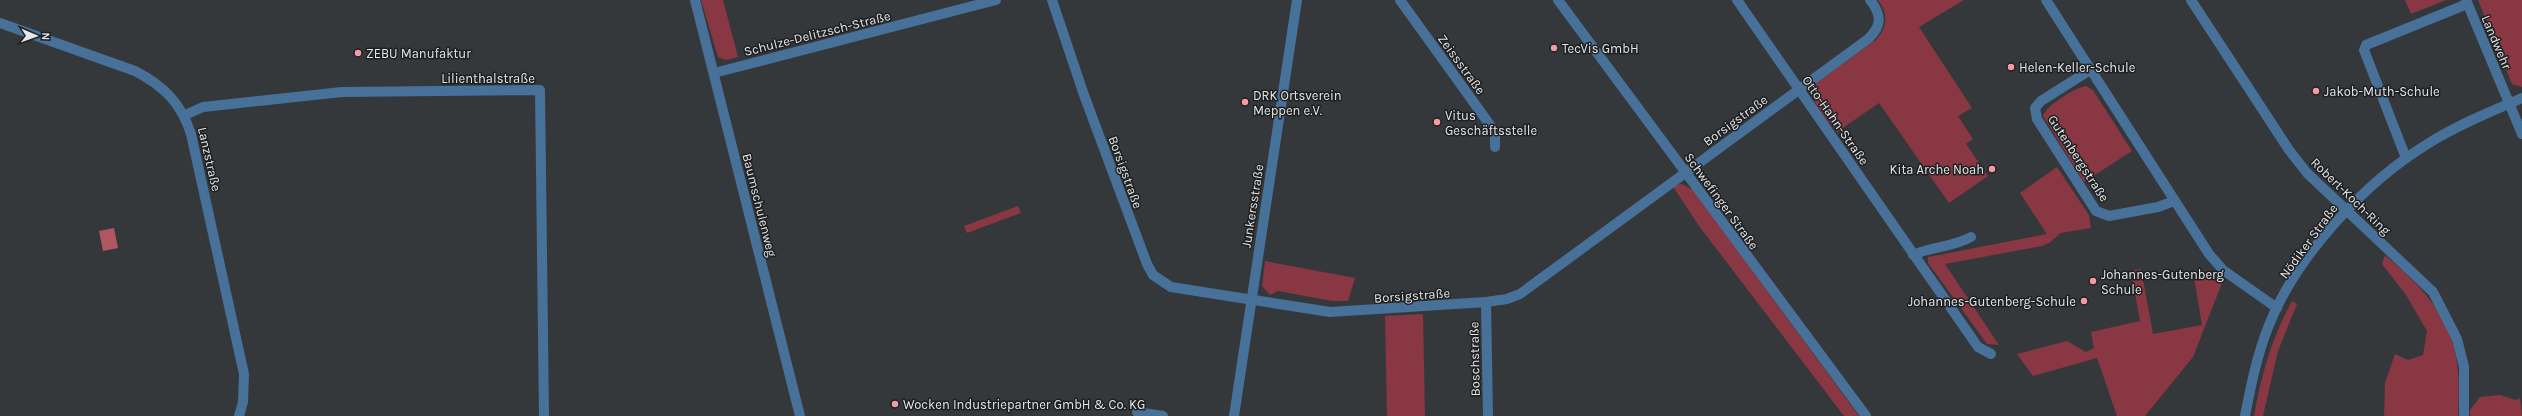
<svg xmlns="http://www.w3.org/2000/svg" width="2522" height="416" font-family="Karla,sans-serif">
	<style>
		.green { fill: #883743 }
		.water { fill: #b15763 }
		.lines { fill: none; stroke-linecap: round; stroke-linejoin: round }
		.minor { stroke: #48719a; stroke-width: 10 }
		.poi-dot { fill: #f49aa3; stroke: #1d1f20; stroke-width: 1.5 }
		.labels { text-anchor: middle; stroke-width: 3; stroke-linejoin: round; paint-order: stroke }
		.street-label { font-size: 13px; fill: #e4e6e7; stroke: #1d1f20 }
		.poi-label { font-size: 13px; fill: #e4e6e7; stroke: #1d1f20; text-anchor: start }
	</style>
	<rect width="100%" height="100%" fill="#35383b"/>
	<g class="green">
		<polygon points="701,0 723,0 738,57 726,60 718,57"/>
		<path d="M1878 0H1964L1919 27 1972 108 1958 116 1973 139 1966 144 1988 176 1949 203 1879 103 1837 132C1828 120 1804 97 1816 83L1877 39C1888 26 1888 13 1878 0Z"/>
		<polygon points="2405,0 2446,0 2411,14"/>
		<polygon points="2478,0 2522,0 2522,87 2512,84"/>
		<path d="M2086 86 2093 90 2132 151 2084 182 2043 116C2045 106 2076 87 2086 86Z"/>
		<polygon points="2057,167 2089,215 2091,228 2061,233 2049,243 2042,246 1945,264 1999,345 1987,344 1928,263 1928,257 2047,234 2020,193"/>
		<polygon points="1682,184 1693,190 1859,416 1844,416 1699,226 1672,185"/>
		<polygon points="1018,206 1021,213 967,233 964,226"/>
		<path d="M2385 255C2443 305 2464 336 2458 416H2384L2385 383 2395 354 2408 360 2423 355 2427 331 2406 295 2382 264Z"/>
		<polygon points="1265,261 1355,278 1348,301 1332,301 1278,291 1270,295 1262,286"/>
		<polygon points="2141,269 2153,334 2202,325 2194,278 2213,274 2222,283 2193,357 2145,416 2117,416 2097,358 2033,376 2017,354 2067,341 2086,352 2094,348 2091,332 2140,321 2131,271"/>
		<path d="M2292 301 2297 304 2278 351 2263 416H2254C2261 375 2272 337 2292 301Z"/>
		<polygon points="1423,314 1425,416 1387,416 1385,316"/>
		<polygon points="2500,395 2516,400 2520,398 2522,416 2470,416 2470,410 2480,397"/>
	</g>
	<polygon class="water" points="114,228 118,248 103,251 99,231"/>
	<g class="lines">
		<g class="minor">
			<polyline points="695,0 800,416"/>
			<path d="M1052 0 1084 95 1147 264 1153 275 1171 287 1330 312 1486 302 1507 299 1520 294 1868 39C1882 26 1882 15 1870 0"/>
			<polyline points="1400,0 1495,132 1495,147"/>
			<polyline points="1558,0 1866,416"/>
			<polyline points="1737,0 1978,347 1991,354"/>
			<polyline points="2046,0 2209,254 2223,270 2277,308"/>
			<polyline points="2191,0 2289,150 2307,173 2433,292 2457,339 2464,367 2464,416"/>
			<polyline points="2466,0 2522,134"/>
			<path d="M0 23 135 71C164 86 181 103 191 134L244 374 243 402 239 416"/>
			<polyline points="2090,70 2041,101 2035,108 2037,119 2096,211 2109,216 2158,207 2174,201"/>
			<polyline points="714,73 996,0"/>
			<polyline points="185,115 203,107 342,92 540,90 544,416"/>
			<polyline points="2406,158 2364,50 2366,45 2467,4"/>
			<path d="M1913 255C1932 246 1954 247 1971 237"/>
			<polyline points="1486,302 1488,416"/>
			<polyline points="1137,412 1163,416"/>
			<polyline points="1234,416 1297,0"/>
			<path d="M2245 416C2251 385 2257 355 2269 325 2297 255 2365 182 2429 143 2459 124 2491 112 2522 98"/>
		</g>
	</g>
	<g class="poi-dot">
		<circle cx="1554" cy="48" r="4"/>
		<circle cx="358" cy="53" r="4"/>
		<circle cx="2011" cy="67" r="4"/>
		<circle cx="2316" cy="91" r="4"/>
		<circle cx="1245" cy="102" r="4"/>
		<circle cx="1437" cy="122" r="4"/>
		<circle cx="1992" cy="169" r="4"/>
		<circle cx="2093" cy="281" r="4"/>
		<circle cx="2084" cy="301" r="4"/>
		<circle cx="895" cy="404" r="4"/>
	</g>
	<g class="labels">
		<g class="street-label">
			<text transform="translate(817 33) rotate(-14)" y="5">Schulze-Delitzsch-Straße</text>
			<text transform="translate(2497 42) rotate(67)" y="5">Landwehr</text>
			<text transform="translate(1462 64) rotate(54)" y="5">Zeissstraße</text>
			<text x="488" y="83">Lilienthalstraße</text>
			<text transform="translate(1735 120) rotate(-36)" y="5">Borsigstraße</text>
			<text transform="translate(1836 120) rotate(55)" y="5">Otto-Hahn-Straße</text>
			<text transform="translate(2079 158) rotate(57)" y="5">Gutenbergstraße</text>
			<text transform="translate(210 159) rotate(77)" y="5">Lanzstraße</text>
			<text transform="translate(1126 172) rotate(70)" y="5">Borsigstraße</text>
			<text transform="translate(2351 196) rotate(44)" y="5">Robert-Koch-Ring</text>
			<text transform="translate(1722 201) rotate(54)" y="5">Schwefinger Straße</text>
			<text transform="translate(760 205) rotate(76)" y="5">Baumschulenweg</text>
			<text transform="translate(1252 206) rotate(-81)" y="5">Junkersstraße</text>
			<text transform="translate(2308 241) rotate(-54)" y="5">Nödiker Straße</text>
			<text transform="translate(1412 295) rotate(-4)" y="5">Borsigstraße</text>
			<text transform="translate(1474 359) rotate(-91)" y="5">Boschstraße</text>
		</g>
		<g class="poi-label">
			<text x="1562" y="53">TecVis GmbH</text>
			<text x="366" y="58">ZEBU Manufaktur</text>
			<text x="2019" y="72">Helen-Keller-Schule</text>
			<text x="2324" y="96">Jakob-Muth-Schule</text>
			<text x="1253" y="100">DRK Ortsverein<tspan x="1253" dy="15">Meppen e.V.</tspan></text>
			<text x="1445" y="120">Vitus<tspan x="1445" dy="15">Geschäftsstelle</tspan></text>
			<text x="1984" y="174" text-anchor="end">Kita Arche Noah</text>
			<text x="2101" y="279">Johannes-Gutenberg<tspan x="2101" dy="15">Schule</tspan></text>
			<text x="2076" y="306" text-anchor="end">Johannes-Gutenberg-Schule</text>
			<text x="903" y="409">Wocken Industriepartner GmbH &amp; Co. KG</text>
		</g>
	</g>
	<g transform="translate(36 36) rotate(92)" stroke="#1d1f20" stroke-width="3" paint-order="stroke">
	<path d="M0-3L7 15L0 10L-7 15Z" fill="#e4e6e7"/>
	<text y="-6" font-size="11" font-weight="bold" text-anchor="middle" fill="#e4e6e7">N</text>
	</g>
</svg>
